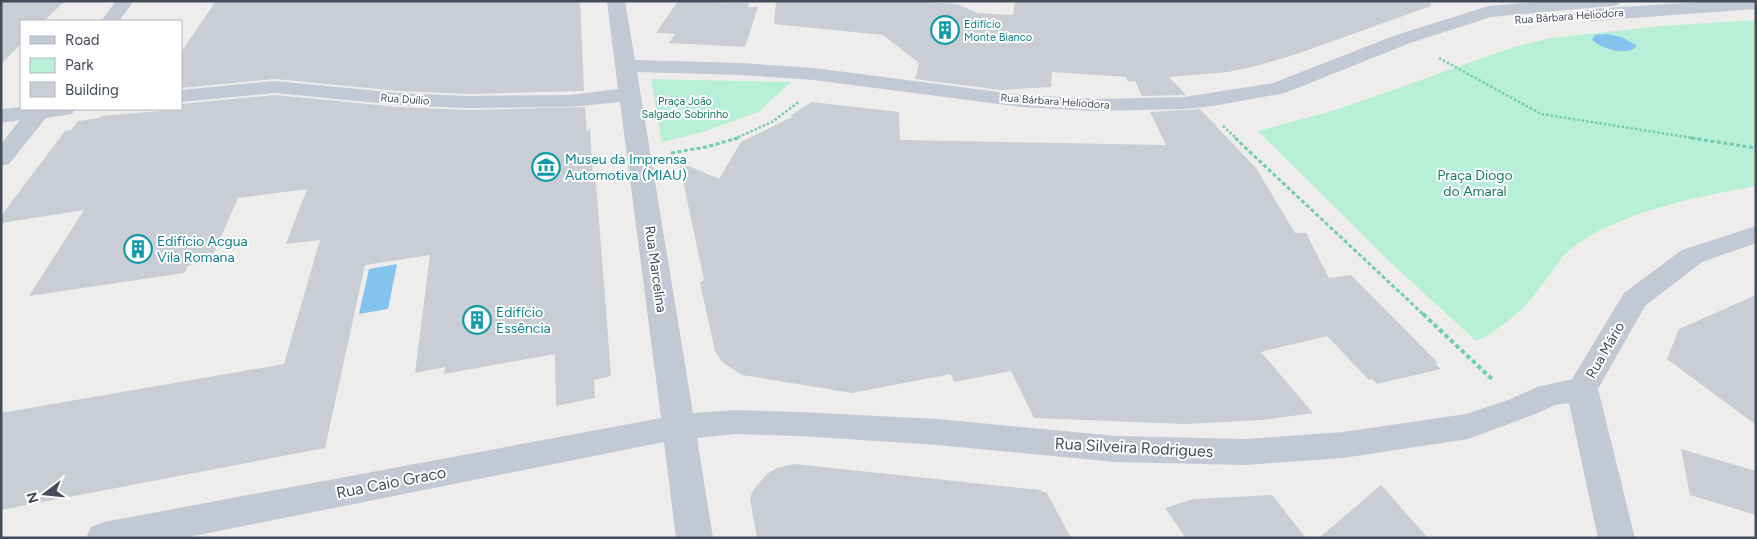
<svg xmlns="http://www.w3.org/2000/svg" width="1757" height="539" font-family="Figtree,sans-serif">
	<style>
		.green { fill: #b8efd8 }
		.water { fill: #84c3ed }
		.building { fill: #cbcdd4 }
		.lines { fill: none; stroke-linecap: round; stroke-linejoin: round }
		.path-far2 { stroke: #70ceb1; stroke-width: 2.5; stroke-dasharray: 2.5 2; stroke-linecap: butt }
		.path-far1 { stroke: #70ceb1; stroke-width: 3; stroke-dasharray: 4 2.5; stroke-linecap: butt }
		.path { stroke: #70ceb1; stroke-width: 4; stroke-dasharray: 4.5 3; stroke-linecap: butt }
		.minor { fill: #c2c8d4; fill-rule: evenodd }
		.labels { text-anchor: middle; stroke-width: 4; stroke-linejoin: round; paint-order: stroke }
		.far-street-label { font-size: 11px; fill: #444c5a; stroke: #fff }
		.far-culture-label { font-size: 11px; fill: #0d838f; stroke: #fff; text-anchor: start }
		.far-park-label { font-size: 11px; fill: #147c5c; stroke: #fff }
		.culture-label { font-size: 14px; fill: #0d838f; stroke: #fff; text-anchor: start }
		.park-label { font-size: 14px; fill: #147c5c; stroke: #fff }
		.street-label { font-size: 14px; fill: #444c5a; stroke: #fff }
		.near-street-label { font-size: 16px; fill: #444c5a; stroke: #fff }
	</style>
	<rect width="100%" height="100%" fill="#efedec"/>
	<g class="green">
		<path d="M1756 20V186C1700 196 1614 213 1571 249 1559 259 1552 273 1542 285 1527 307 1501 330 1476 341L1388 260 1258 131 1339 109 1514 47 1550 38 1662 26Z"/>
		<polygon points="651,79 791,82 758,112 703,132 662,142"/>
	</g>
	<g class="water">
		<path d="M1606 34 1621 37 1636 45V47C1626 56 1599 49 1592 39L1595 35Z"/>
		<polygon points="397,264 388,309 359,314 369,269"/>
	</g>
	<g class="building">
		<polygon points="1,1 65,1 44,21 21,21 21,44 1,64"/>
		<polygon points="216,1 580,1 584,91 467,94 399,91 275,79 181,88 181,52"/>
		<polygon points="678,1 749,3 748,7 758,7 745,47 669,43 675,34 656,33"/>
		<polygon points="776,1 913,1 957,4 977,13 1013,15 1015,1 1430,1 1431,6 1294,55 1256,66 1228,72 1169,77 1186,95 1142,96 1135,81 1128,82 1126,77 1052,72 1051,87 1001,90 915,79 919,63 883,35 774,24"/>
		<polygon points="275,95 399,107 467,110 585,107 587,132 590,128 593,182 596,182 611,376 594,380 595,398 556,406 555,354 444,374 445,367 415,373 430,255 365,265 325,448 1,510 1,413 284,364 320,240 286,244 307,189 238,198 210,262 189,265 184,273 29,296 84,210 1,223 1,216 65,131 71,130 78,121 100,118 101,116 181,109 181,104"/>
		<polygon points="812,102 899,112 900,140 1166,145 1150,112 1200,109 1256,168 1295,233 1306,233 1329,278 1351,275 1438,363 1435,364 1441,369 1377,384 1372,379 1369,380 1327,336 1261,352 1313,413 1262,420 1185,424 1034,418 1011,371 954,382 951,374 852,393 742,375 722,362 715,351 700,283 704,280 679,162 719,179 741,142 792,117 791,115"/>
		<polygon points="1756,295 1756,425 1667,359 1679,329"/>
		<polygon points="1681,449 1756,471 1756,515 1690,495"/>
		<polygon points="794,464 1040,490 1047,493 1071,538 757,538 750,499 753,490 767,474 777,468"/>
		<polygon points="1381,485 1428,538 1319,538"/>
		<polygon points="1272,495 1306,538 1186,538 1165,508 1193,499"/>
	</g>
	<g class="lines">
		<g class="path-far2">
			<polyline points="1439,58 1541,114 1699,139"/>
			<polyline points="1223,126 1237,139"/>
			<polyline points="734,139 772,122 800,101"/>
		</g>
		<g class="path-far1">
			<polyline points="1235,138 1424,315"/>
			<polyline points="1691,138 1756,148"/>
			<polyline points="671,153 706,147 738,138"/>
		</g>
		<polyline class="path" points="1423,314 1494,381"/>
		<g class="minor">
			<polygon points="116,1 134,1 119,21 101,21"/>
			<polygon points="607,1 625,1 635,60 741,63 814,68 1022,95 1095,99 1184,97 1273,83 1396,35 1489,6 1548,1 1621,1 1618,5 1612,6 1491,17 1410,43 1285,93 1213,106 1184,109 1095,111 1022,107 814,80 741,75 637,72 693,413 736,410 799,412 938,419 1116,436 1246,439 1343,432 1466,414 1511,399 1537,387 1572,379 1624,293 1682,250 1756,226 1756,243 1702,262 1645,306 1598,389 1635,538 1598,538 1569,403 1555,405 1533,415 1468,439 1343,458 1246,465 1116,462 938,445 799,436 736,434 697,438 713,538 676,538 664,442 184,538 86,538 91,527 104,522 661,418 620,102 570,107 467,108 399,105 275,93 181,102 181,90 275,81 399,93 467,96 570,95 618,89"/>
			<polygon points="1715,1 1756,1 1756,9 1591,21 1584,19 1582,15 1584,11 1591,9"/>
			<polygon points="21,107 21,109 75,109 72,114 46,118 9,164 1,166 1,144 20,120 1,123 1,109"/>
		</g>
	</g>
	<defs>
		<symbol id="building-ring" viewBox="-11 -11 22 22"><circle r="9.5" fill="#fff" stroke="#0f9aa8" stroke-width="1.5"/><path d="M-4-6H4V6H1V3H-1V6H-4ZM-2.5-4.3h1.7v1.8h-1.7ZM.8-4.3h1.7v1.8H.8ZM-2.5-1h1.7V.8h-1.7ZM.8-1h1.7V.8H.8Z" fill="#0f9aa8"/></symbol>
		<symbol id="museum-ring" viewBox="-11 -11 22 22"><circle r="9.5" fill="#fff" stroke="#0f9aa8" stroke-width="1.5"/><path d="M0-6L6-3V-2H-6V-3ZM-5-1h2V3h-2ZM-1-1h2V3h-2ZM3-1h2V3H3ZM-6 4H6V6H-6Z" fill="#0f9aa8"/></symbol>
	</defs>
	<g fill-rule="evenodd">
		<use href="#building-ring" x="929" y="14" width="32" height="32"/>
		<use href="#museum-ring" x="530" y="151" width="32" height="32"/>
		<use href="#building-ring" x="122" y="233" width="32" height="32"/>
		<use href="#building-ring" x="461" y="304" width="32" height="32"/>
	</g>
	<g class="labels">
		<g class="far-street-label">
			<text transform="translate(1569 16) rotate(-4)" y="4">Rua Bárbara Heliodora</text>
			<text transform="translate(405 99) rotate(4)" y="4">Rua Duílio</text>
			<text transform="translate(1055 101) rotate(4)" y="4">Rua Bárbara Heliodora</text>
		</g>
		<g class="far-culture-label">
			<text x="964" y="28">Edifício<tspan x="964" dy="13">Monte Bianco</tspan></text>
		</g>
		<g class="far-park-label">
			<text x="685" y="105">Praça João<tspan x="685" dy="13">Salgado Sobrinho</tspan></text>
		</g>
		<g class="culture-label">
			<text x="565" y="164">Museu da Imprensa<tspan x="565" dy="16">Automotiva (MIAU)</tspan></text>
			<text x="157" y="246">Edifício Acgua<tspan x="157" dy="16">Vila Romana</tspan></text>
			<text x="496" y="317">Edifício<tspan x="496" dy="16">Essência</tspan></text>
		</g>
		<g class="park-label">
			<text x="1475" y="180">Praça Diogo<tspan x="1475" dy="16">do Amaral</tspan></text>
		</g>
		<g class="street-label">
			<text transform="translate(656 269) rotate(82)" y="5">Rua Marcelina</text>
			<text transform="translate(1605 350) rotate(-60)" y="5">Rua Mário</text>
		</g>
		<g class="near-street-label">
			<text transform="translate(1134 447) rotate(3)" y="6">Rua Silveira Rodrigues</text>
			<text transform="translate(391 482) rotate(-11)" y="6">Rua Caio Graco</text>
		</g>
	</g>
	<rect width="1757" height="539" fill="none" stroke="#444c5a" stroke-width="5"/>
	<rect x="20" y="20" width="162" height="90" fill="#ffffff" stroke="#b4b7bd"/>
	<rect x="30" y="36" width="25" height="8" fill="#c2c8d4" stroke="#b4b7bd"/>
	<text x="65" y="45" font-size="15" fill="#444c5a">Road</text>
	<rect x="30" y="58" width="25" height="15" fill="#b8efd8" stroke="#b4b7bd"/>
	<text x="65" y="70" font-size="15" fill="#444c5a">Park</text>
	<rect x="30" y="82" width="25" height="15" fill="#cbcdd4" stroke="#b4b7bd"/>
	<text x="65" y="95" font-size="15" fill="#444c5a">Building</text>
	<g transform="translate(45 494) rotate(254)" stroke="#ffffff" stroke-width="4" paint-order="stroke">
	<path d="M0-4L9 19L0 12L-9 19Z" fill="#444c5a"/>
	<text y="-8" font-size="14" font-weight="bold" text-anchor="middle" fill="#444c5a">N</text>
	</g>
</svg>
